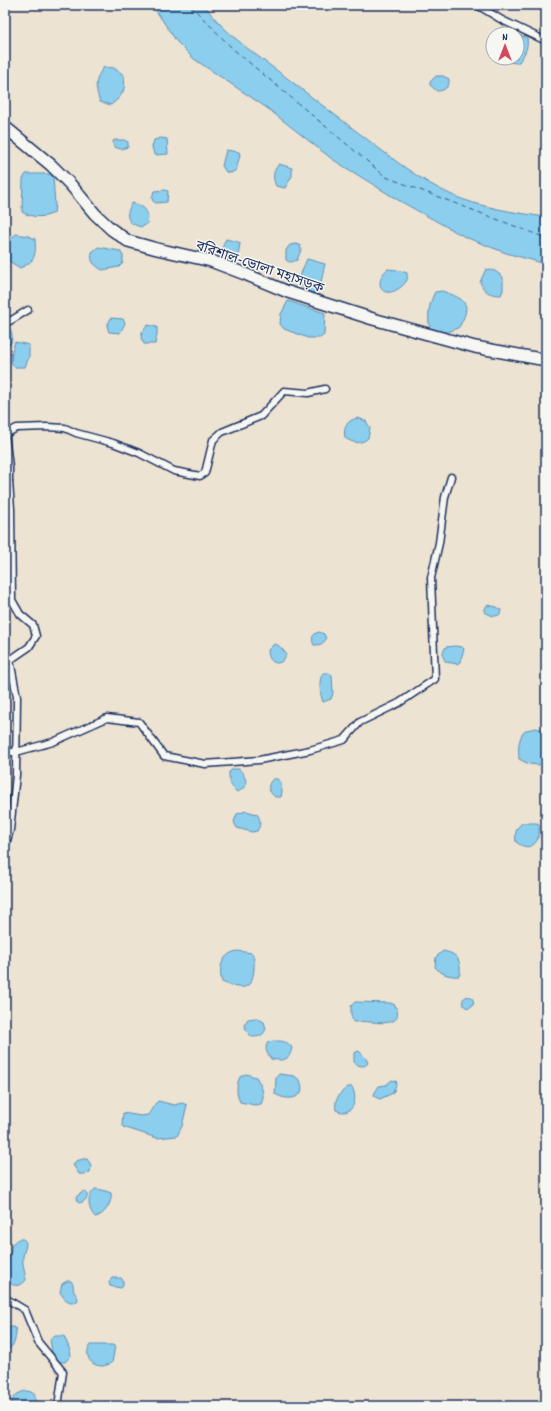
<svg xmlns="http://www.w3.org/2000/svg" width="551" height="1411" font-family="Dekko,'Noto Sans Bengali',sans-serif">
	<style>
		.water { fill: #8cceed; stroke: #5f8eb4 }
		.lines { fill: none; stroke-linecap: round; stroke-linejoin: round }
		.ferry { stroke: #375782; stroke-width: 1; stroke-dasharray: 5 4; stroke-linecap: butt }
		.street-casing { stroke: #1b2f5e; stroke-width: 9 }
		.highway-casing { stroke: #1b2f5e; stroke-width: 14 }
		.street { stroke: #f6f6f2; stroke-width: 6 }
		.highway { stroke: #f6f6f2; stroke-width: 11 }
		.labels { text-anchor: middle; stroke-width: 3; stroke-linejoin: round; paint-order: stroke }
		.street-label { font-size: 14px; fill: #1b2f5e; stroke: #f6f6f2 }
	</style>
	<rect width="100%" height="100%" fill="#ece3d2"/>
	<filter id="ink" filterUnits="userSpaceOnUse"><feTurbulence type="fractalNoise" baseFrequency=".025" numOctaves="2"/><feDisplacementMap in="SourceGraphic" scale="8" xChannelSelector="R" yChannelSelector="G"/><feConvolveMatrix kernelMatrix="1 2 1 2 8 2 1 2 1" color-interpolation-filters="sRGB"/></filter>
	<g filter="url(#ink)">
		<g class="water">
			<path d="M152 5H204C226 36 261 58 291 81 316 101 342 120 368 140 394 160 421 181 452 195 478 207 517 213 546 217V264L506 253 465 237 398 200 332 159 267 108 194 59 177 42Z"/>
			<path d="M517 34 527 38C529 47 524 55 519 62L515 63 510 62 508 58H517Z"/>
			<path d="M104 67 114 68 124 75C126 91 123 95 111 105L100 102C95 88 94 79 104 67Z"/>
			<path d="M436 76H443L449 79C450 87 444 91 437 91L430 85V82Z"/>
			<polygon points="161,138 167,139 168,154 156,155 154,154 152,147 154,140"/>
			<polygon points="115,140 124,140 128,142 128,147 121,149 114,147 113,141"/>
			<polygon points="226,150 239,152 240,155 236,170 231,173 226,172 222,166"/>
			<path d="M279 164 292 168V176L285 188 276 186C272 177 273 171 279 164Z"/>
			<path d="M26 174H49L53 176 55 205 54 213C44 218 32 218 22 212L23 179Z"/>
			<polygon points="165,190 168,191 167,202 156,203 153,201 152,198 154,191"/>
			<path d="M132 203C144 206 150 211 147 224L142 227C127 224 124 216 132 203Z"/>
			<path d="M16 234 28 236 35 239C36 255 36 261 20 268L9 261C5 248 5 243 16 234Z"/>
			<path d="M226 239 238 242 240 243 237 264H229C222 258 220 248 226 239Z"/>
			<path d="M295 244 300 245 301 250 297 260C292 262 290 263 286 260V250L290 245Z"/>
			<path d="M98 247 120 251 123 256V263L119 267 102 270C94 264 90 263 92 252Z"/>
			<path d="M307 259 325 264 319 291 312 293C293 285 301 274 307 259Z"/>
			<path d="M388 269 397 270 407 273C407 275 408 278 407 280 404 286 393 294 386 292 376 289 380 274 388 269Z"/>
			<path d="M486 269 495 271 503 277V290L501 295C490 295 484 292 480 282Z"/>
			<path d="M442 291C465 299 473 303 459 327 449 333 440 335 430 329 427 317 429 303 435 292Z"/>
			<polygon points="288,301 325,313 324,335 320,338 308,338 284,329 280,324 281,314"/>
			<polygon points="111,318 123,319 125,323 120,333 109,332 107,326"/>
			<polygon points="148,325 157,327 157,334 155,344 144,344 141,338 142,332"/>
			<path d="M5 326C13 329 13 336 11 343L5 347Z"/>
			<polygon points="15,342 29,345 29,357 25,367 14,367 11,363 12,351"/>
			<path d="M358 418 366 421 370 428 368 438C360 445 353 443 345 438 343 427 347 420 358 418Z"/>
			<path d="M487 605 497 607 501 610 500 614C496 618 489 615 485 612V609Z"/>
			<path d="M319 632 324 634 326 639C323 644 320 645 314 645 311 639 312 634 319 632Z"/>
			<path d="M274 644C280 645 283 650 286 654 283 667 268 666 268 650Z"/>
			<path d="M455 646 462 647 464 649 460 662 457 664 446 662C442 657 442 651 446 647Z"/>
			<path d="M323 673H329L332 675 333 693 331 699 323 702C320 694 318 680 323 673Z"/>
			<polygon points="5,677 9,677 11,681 11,687 6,689 5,688"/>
			<path d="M536 728 546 731V758L539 765 529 764 519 759C518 750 518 736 526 730 529 729 533 729 536 728Z"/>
			<path d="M233 769H239C247 778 250 787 237 792 230 786 229 781 229 772Z"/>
			<path d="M273 779H277L281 782 282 792 281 797H275C268 791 266 785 273 779Z"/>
			<path d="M246 811 257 814C261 820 261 825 257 831L252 832 237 828 234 822 237 814Z"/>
			<path d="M522 823H536L539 824C541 841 532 854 516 842 515 834 515 829 522 823Z"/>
			<path d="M238 951 252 953C255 959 254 964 254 969 252 993 239 989 222 982 218 968 222 953 238 951Z"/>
			<path d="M443 951C453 953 459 956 460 967 460 971 461 973 459 976 450 977 441 974 435 967L436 957Z"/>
			<circle cx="468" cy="1002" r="5.5"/>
			<path d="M355 1002 390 1003 395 1005C405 1026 383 1023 370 1022 364 1021 359 1022 353 1022L351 1014V1006Z"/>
			<path d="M256 1018 264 1022 266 1029C263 1036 259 1037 252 1037L247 1032 244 1025 248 1019Z"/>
			<path d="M274 1041C282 1041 288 1041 292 1048 289 1061 283 1061 271 1059 267 1053 264 1049 268 1042Z"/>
			<path d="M359 1051 365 1057 368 1063C364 1068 358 1066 354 1062V1053Z"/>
			<path d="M246 1074 256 1077C261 1085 266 1095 261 1104L255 1105 240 1102C236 1094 236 1085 240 1077Z"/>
			<path d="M279 1074 294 1076 300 1080C308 1099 288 1102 275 1094L276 1078Z"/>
			<polygon points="392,1080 397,1082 393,1093 380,1099 375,1097 374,1094 379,1086 386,1085"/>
			<path d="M348 1087H352C359 1100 352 1118 336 1110 334 1100 339 1093 348 1087Z"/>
			<polygon points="158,1101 174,1105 182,1103 187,1105 182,1126 177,1136 157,1138 123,1127 122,1125 123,1113 141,1116 148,1115 155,1104"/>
			<polygon points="83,1159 87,1159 91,1165 90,1172 85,1174 79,1174 73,1165 76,1161"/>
			<path d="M95 1189C100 1189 106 1191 111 1193 113 1202 104 1216 95 1217 88 1209 86 1197 95 1189Z"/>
			<polygon points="84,1191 87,1193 87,1198 83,1202 79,1203 77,1201 76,1197"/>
			<path d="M18 1239H23L26 1242C26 1248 24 1251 23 1256 22 1264 25 1272 26 1280 20 1288 11 1287 5 1278L12 1244Z"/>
			<polygon points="112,1278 121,1278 123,1280 123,1286 121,1288 110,1286 109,1282"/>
			<path d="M67 1281H71C74 1285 73 1287 74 1292 76 1295 78 1296 78 1300L76 1302C68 1303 64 1299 60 1292L62 1284Z"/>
			<path d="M5 1327H13L16 1329C16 1340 14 1347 5 1352Z"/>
			<polygon points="55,1336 64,1336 70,1350 71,1356 65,1362 59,1362 52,1352 50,1339"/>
			<path d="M90 1345H112L115 1346 112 1363C109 1364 105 1366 102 1366 90 1366 84 1355 90 1345Z"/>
			<path d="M27 1391 31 1392 35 1395V1406H11C12 1397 17 1392 27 1391Z"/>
		</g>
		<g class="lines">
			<polyline class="ferry" points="190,5 233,49 386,177 546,238"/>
			<defs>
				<g id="street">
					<polyline points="477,5 502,20 546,41"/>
					<polyline points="5,320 10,321 28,310"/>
					<polyline points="5,482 9,481 9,467 5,434 17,428 47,427 65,428 76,433 113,443 139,453 174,471 200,476 205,473 213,440 222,432 261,416 284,391 308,393 325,389"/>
					<polyline points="5,752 16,752 53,742 107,718 139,722 164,756 205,764 259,760 310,750 344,740 360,722 399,703 435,679 431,578 439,543 445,497 451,477"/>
					<polyline points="5,848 10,830 16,775 17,697 10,660 29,647 36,636 33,625 20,614 12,600 11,509 9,481"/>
					<polyline points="5,1298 25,1310 38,1342 63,1372 58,1406"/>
				</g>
				<polyline id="highway" points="5,127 51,165 70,184 95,214 111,229 128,241 157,249 211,261 245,274 288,292 373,319 475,347 546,360"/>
			</defs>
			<use href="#street" class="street-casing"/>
			<use href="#highway" class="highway-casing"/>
			<use href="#street" class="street"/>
			<use href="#highway" class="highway"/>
		</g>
	</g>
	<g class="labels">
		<g class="street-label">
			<text transform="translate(260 266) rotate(19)" y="5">বরিশাল-ভোলা মহাসড়ক</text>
		</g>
	</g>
	<rect width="551" height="1411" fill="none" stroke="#f6f6f2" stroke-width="20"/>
	<rect x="10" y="10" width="531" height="1391" fill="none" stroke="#1b2f5e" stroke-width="1.5" filter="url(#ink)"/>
	<g transform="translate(505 46)"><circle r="19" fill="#f6f6f2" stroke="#9ea6b7"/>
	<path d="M0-3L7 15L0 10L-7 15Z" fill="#d1495b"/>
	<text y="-6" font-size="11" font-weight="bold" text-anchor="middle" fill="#1b2f5e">N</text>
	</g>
</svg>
